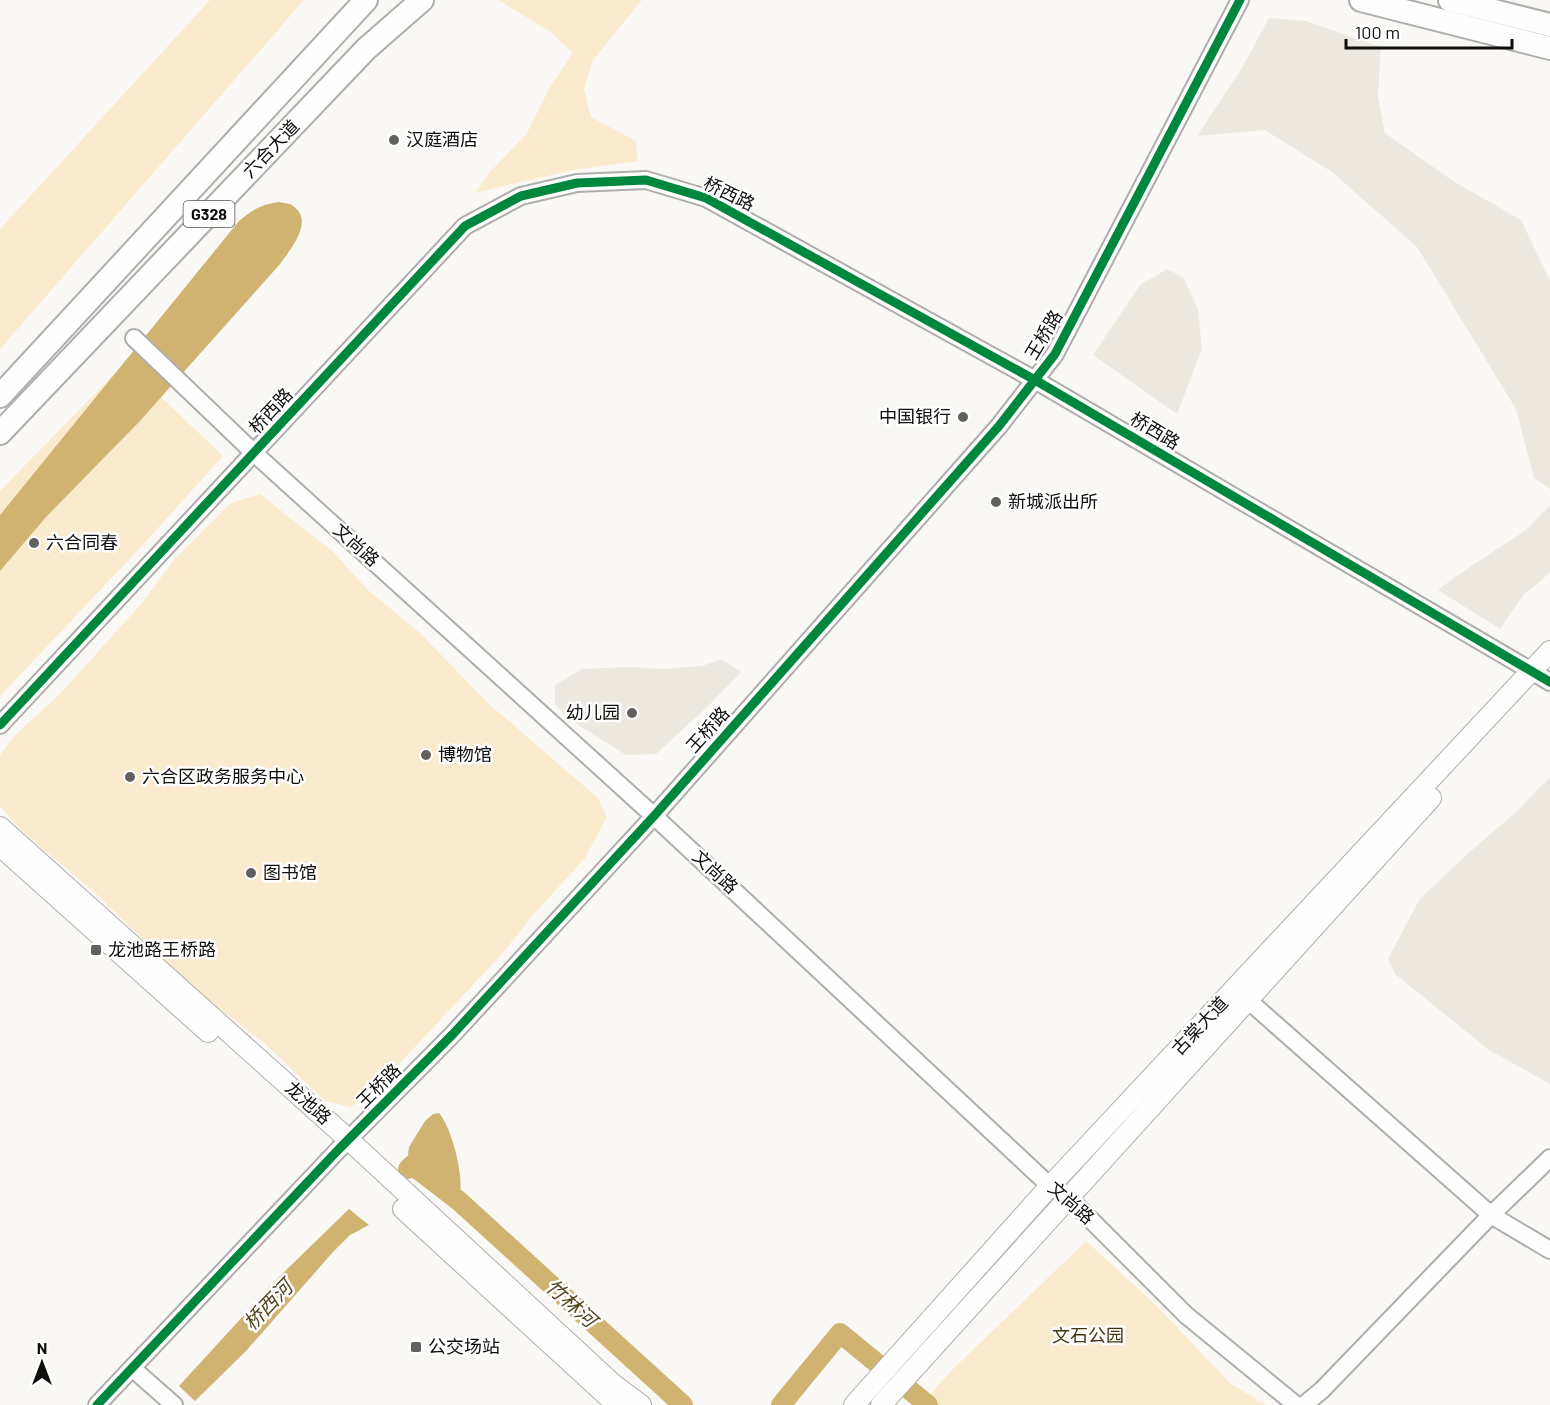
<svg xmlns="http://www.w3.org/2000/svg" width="1550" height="1405" font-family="Barlow,'Noto Sans SC',sans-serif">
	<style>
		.built { fill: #eee9e0 }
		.green { fill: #fbebce }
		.water { fill: #d0b371 }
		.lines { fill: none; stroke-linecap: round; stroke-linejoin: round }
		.river { stroke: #d0b371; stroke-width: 20 }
		.tertiary-casing { stroke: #afaeab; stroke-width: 20 }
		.secondary-casing { stroke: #afaeab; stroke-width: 22 }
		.trunk-casing { stroke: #afaeab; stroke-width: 26 }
		.tertiary { stroke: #fefefe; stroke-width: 16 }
		.secondary { stroke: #fefefe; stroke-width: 20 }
		.trunk { stroke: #fefefe; stroke-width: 22 }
		.cycleway-casing { stroke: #fff; stroke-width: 13 }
		.cycleway { stroke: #00873e; stroke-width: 9 }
		.poi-dot { fill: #61605e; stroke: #fff; stroke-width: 2 }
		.labels { text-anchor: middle; stroke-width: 5; stroke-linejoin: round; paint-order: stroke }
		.shield { fill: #fff; stroke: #575655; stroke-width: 1.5 }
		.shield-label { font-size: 16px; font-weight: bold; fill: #0f0e0c }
		.poi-label { font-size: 18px; fill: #0f0e0c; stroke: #fff; text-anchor: start }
		.street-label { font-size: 18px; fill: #0f0e0c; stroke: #fff }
		.park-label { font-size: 18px; fill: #45340c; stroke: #fff }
		.water-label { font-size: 20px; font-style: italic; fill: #54421c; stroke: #fff }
	</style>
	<rect width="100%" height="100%" fill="#faf8f5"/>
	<g class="built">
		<polygon points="1269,18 1306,21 1381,47 1378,97 1385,133 1453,181 1521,220 1550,281 1550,489 1534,478 1516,409 1417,247 1332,172 1265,130 1197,136 1242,68"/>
		<polygon points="1167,269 1183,277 1198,309 1202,349 1177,414 1093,355 1140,285"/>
		<polygon points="1550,505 1550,572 1542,580 1524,594 1500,629 1438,590 1455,577 1526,530"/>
		<polygon points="721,659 741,672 709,705 656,754 626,755 570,720 555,704 555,685 582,669 629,667 662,669 702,666"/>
		<polygon points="1550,777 1550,1084 1489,1050 1395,974 1388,959 1419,900 1464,857 1516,812"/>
	</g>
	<g class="green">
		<polygon points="210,0 304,0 0,349 0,229"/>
		<polygon points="498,0 642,0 593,60 584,89 591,117 636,141 638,161 573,170 475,193 489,173 527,133 550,87 573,53 549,31"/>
		<polygon points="125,363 223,456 139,549 0,696 0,491"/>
		<polygon points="260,494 332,551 369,591 419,632 488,703 598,798 607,817 585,858 533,915 502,954 383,1081 351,1107 325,1101 263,1042 198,992 93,891 22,831 0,806 0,755 15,735 58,696 142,603 173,561 231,503"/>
		<polygon points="1086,1241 1155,1304 1231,1384 1266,1405 921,1405 951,1371"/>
	</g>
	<g class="water">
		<path d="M279 202C283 203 290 203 293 206 315 221 290 250 280 264L139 422 46 517 0 571V515L239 221C252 210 262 204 279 202Z"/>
		<path d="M439 1113C453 1130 465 1180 459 1201L438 1191 412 1165 408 1155 409 1147 425 1121 433 1114Z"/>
		<polygon points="349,1209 369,1225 350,1235 333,1252 246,1351 195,1401 179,1386 279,1277"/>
	</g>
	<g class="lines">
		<g class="river">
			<polyline points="408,1169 412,1165 459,1201 683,1405"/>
			<polyline points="781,1405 840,1333 928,1405"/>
		</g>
		<defs>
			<g id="tertiary">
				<polyline points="134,338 254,453 654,816 1050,1186 1069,1198 1186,1315 1296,1405"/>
				<polyline points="0,725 465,226 521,196 577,183 646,180 706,198 1035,380 1550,682"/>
				<polyline points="1249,1001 1491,1215 1550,1250"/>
				<polyline points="132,1368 174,1405"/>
				<polyline points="97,1405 339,1149 453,1034 654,816 999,426 1055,354 1240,0"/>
				<polyline points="1304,1405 1322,1390 1491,1215 1550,1158"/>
			</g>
			<g id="secondary">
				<polyline points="0,827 349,1140 613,1384 641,1405"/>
				<polyline points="0,846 208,1032"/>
				<polyline points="403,1209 617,1405"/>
				<polyline points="854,1405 1050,1186 1550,651"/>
				<polyline points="881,1405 1431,798"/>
			</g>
			<g id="trunk">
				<polyline points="1361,0 1550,48"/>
				<polyline points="1450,0 1550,25"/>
				<polyline points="0,396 366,0"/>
				<polyline points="0,433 366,49 422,0"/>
			</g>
		</defs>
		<use href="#tertiary" class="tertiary-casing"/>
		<use href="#secondary" class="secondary-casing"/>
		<use href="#trunk" class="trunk-casing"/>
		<use href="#tertiary" class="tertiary"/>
		<use href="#secondary" class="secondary"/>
		<use href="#trunk" class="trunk"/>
		<defs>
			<g id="cycleway">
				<polyline points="0,725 465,226 521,196 577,183 646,180 706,198 1035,380 1550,682"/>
				<polyline points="97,1405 339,1149 453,1034 654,816 999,426 1055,354 1240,0"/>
			</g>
		</defs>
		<use href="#cycleway" class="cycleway-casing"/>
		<use href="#cycleway" class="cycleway"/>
	</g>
	<g class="poi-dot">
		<circle cx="394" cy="140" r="6"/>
		<circle cx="963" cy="417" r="6"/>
		<circle cx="996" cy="502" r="6"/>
		<circle cx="34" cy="543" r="6"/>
		<circle cx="632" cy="713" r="6"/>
		<circle cx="426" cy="755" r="6"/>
		<circle cx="130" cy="777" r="6"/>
		<circle cx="251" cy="873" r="6"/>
		<rect x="90" y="944" width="12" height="12" rx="3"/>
		<rect x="410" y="1341" width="12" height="12" rx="3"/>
	</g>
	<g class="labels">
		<rect class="shield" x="183.5" y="201" width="51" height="26" rx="4.5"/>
		<g class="shield-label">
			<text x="209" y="220">G328</text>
		</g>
		<g class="poi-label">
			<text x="406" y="146">汉庭酒店</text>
			<text x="951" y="423" text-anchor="end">中国银行</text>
			<text x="1008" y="508">新城派出所</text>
			<text x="46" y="549">六合同春</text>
			<text x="620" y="719" text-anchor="end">幼儿园</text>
			<text x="438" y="761">博物馆</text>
			<text x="142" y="783">六合区政务服务中心</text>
			<text x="263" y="879">图书馆</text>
			<text x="108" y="956">龙池路王桥路</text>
			<text x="428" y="1353">公交场站</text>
		</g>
		<g class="street-label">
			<text transform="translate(271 149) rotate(-46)" y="6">六合大道</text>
			<text transform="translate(729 194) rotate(26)" y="6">桥西路</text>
			<text transform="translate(1044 335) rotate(-59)" y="6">王桥路</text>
			<text transform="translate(271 411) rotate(-47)" y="6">桥西路</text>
			<text transform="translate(1155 431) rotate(31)" y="6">桥西路</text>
			<text transform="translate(356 545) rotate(42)" y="6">文尚路</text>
			<text transform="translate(708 730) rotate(-48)" y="6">王桥路</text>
			<text transform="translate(715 872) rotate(43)" y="6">文尚路</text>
			<text transform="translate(1200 1026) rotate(-47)" y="6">古棠大道</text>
			<text transform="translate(379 1086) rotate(-45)" y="6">王桥路</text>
			<text transform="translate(308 1103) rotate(42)" y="6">龙池路</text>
			<text transform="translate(1071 1203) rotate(41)" y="6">文尚路</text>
		</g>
		<g class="park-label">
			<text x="1088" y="1342">文石公园</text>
		</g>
		<g class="water-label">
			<text transform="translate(571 1303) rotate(42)" y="7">竹林河</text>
			<text transform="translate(268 1305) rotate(-46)" y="7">桥西河</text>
		</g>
	</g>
	<g transform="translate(42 1363)" stroke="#ffffff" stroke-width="4.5" paint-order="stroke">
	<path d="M0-4.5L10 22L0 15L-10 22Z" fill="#0f0e0c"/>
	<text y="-9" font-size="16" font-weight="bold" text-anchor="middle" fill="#0f0e0c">N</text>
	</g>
	<path d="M1346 39v9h166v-9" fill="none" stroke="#0f0e0c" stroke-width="3"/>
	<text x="1355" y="39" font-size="18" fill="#0f0e0c" stroke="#ffffff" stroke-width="4.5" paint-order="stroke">100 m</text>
</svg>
